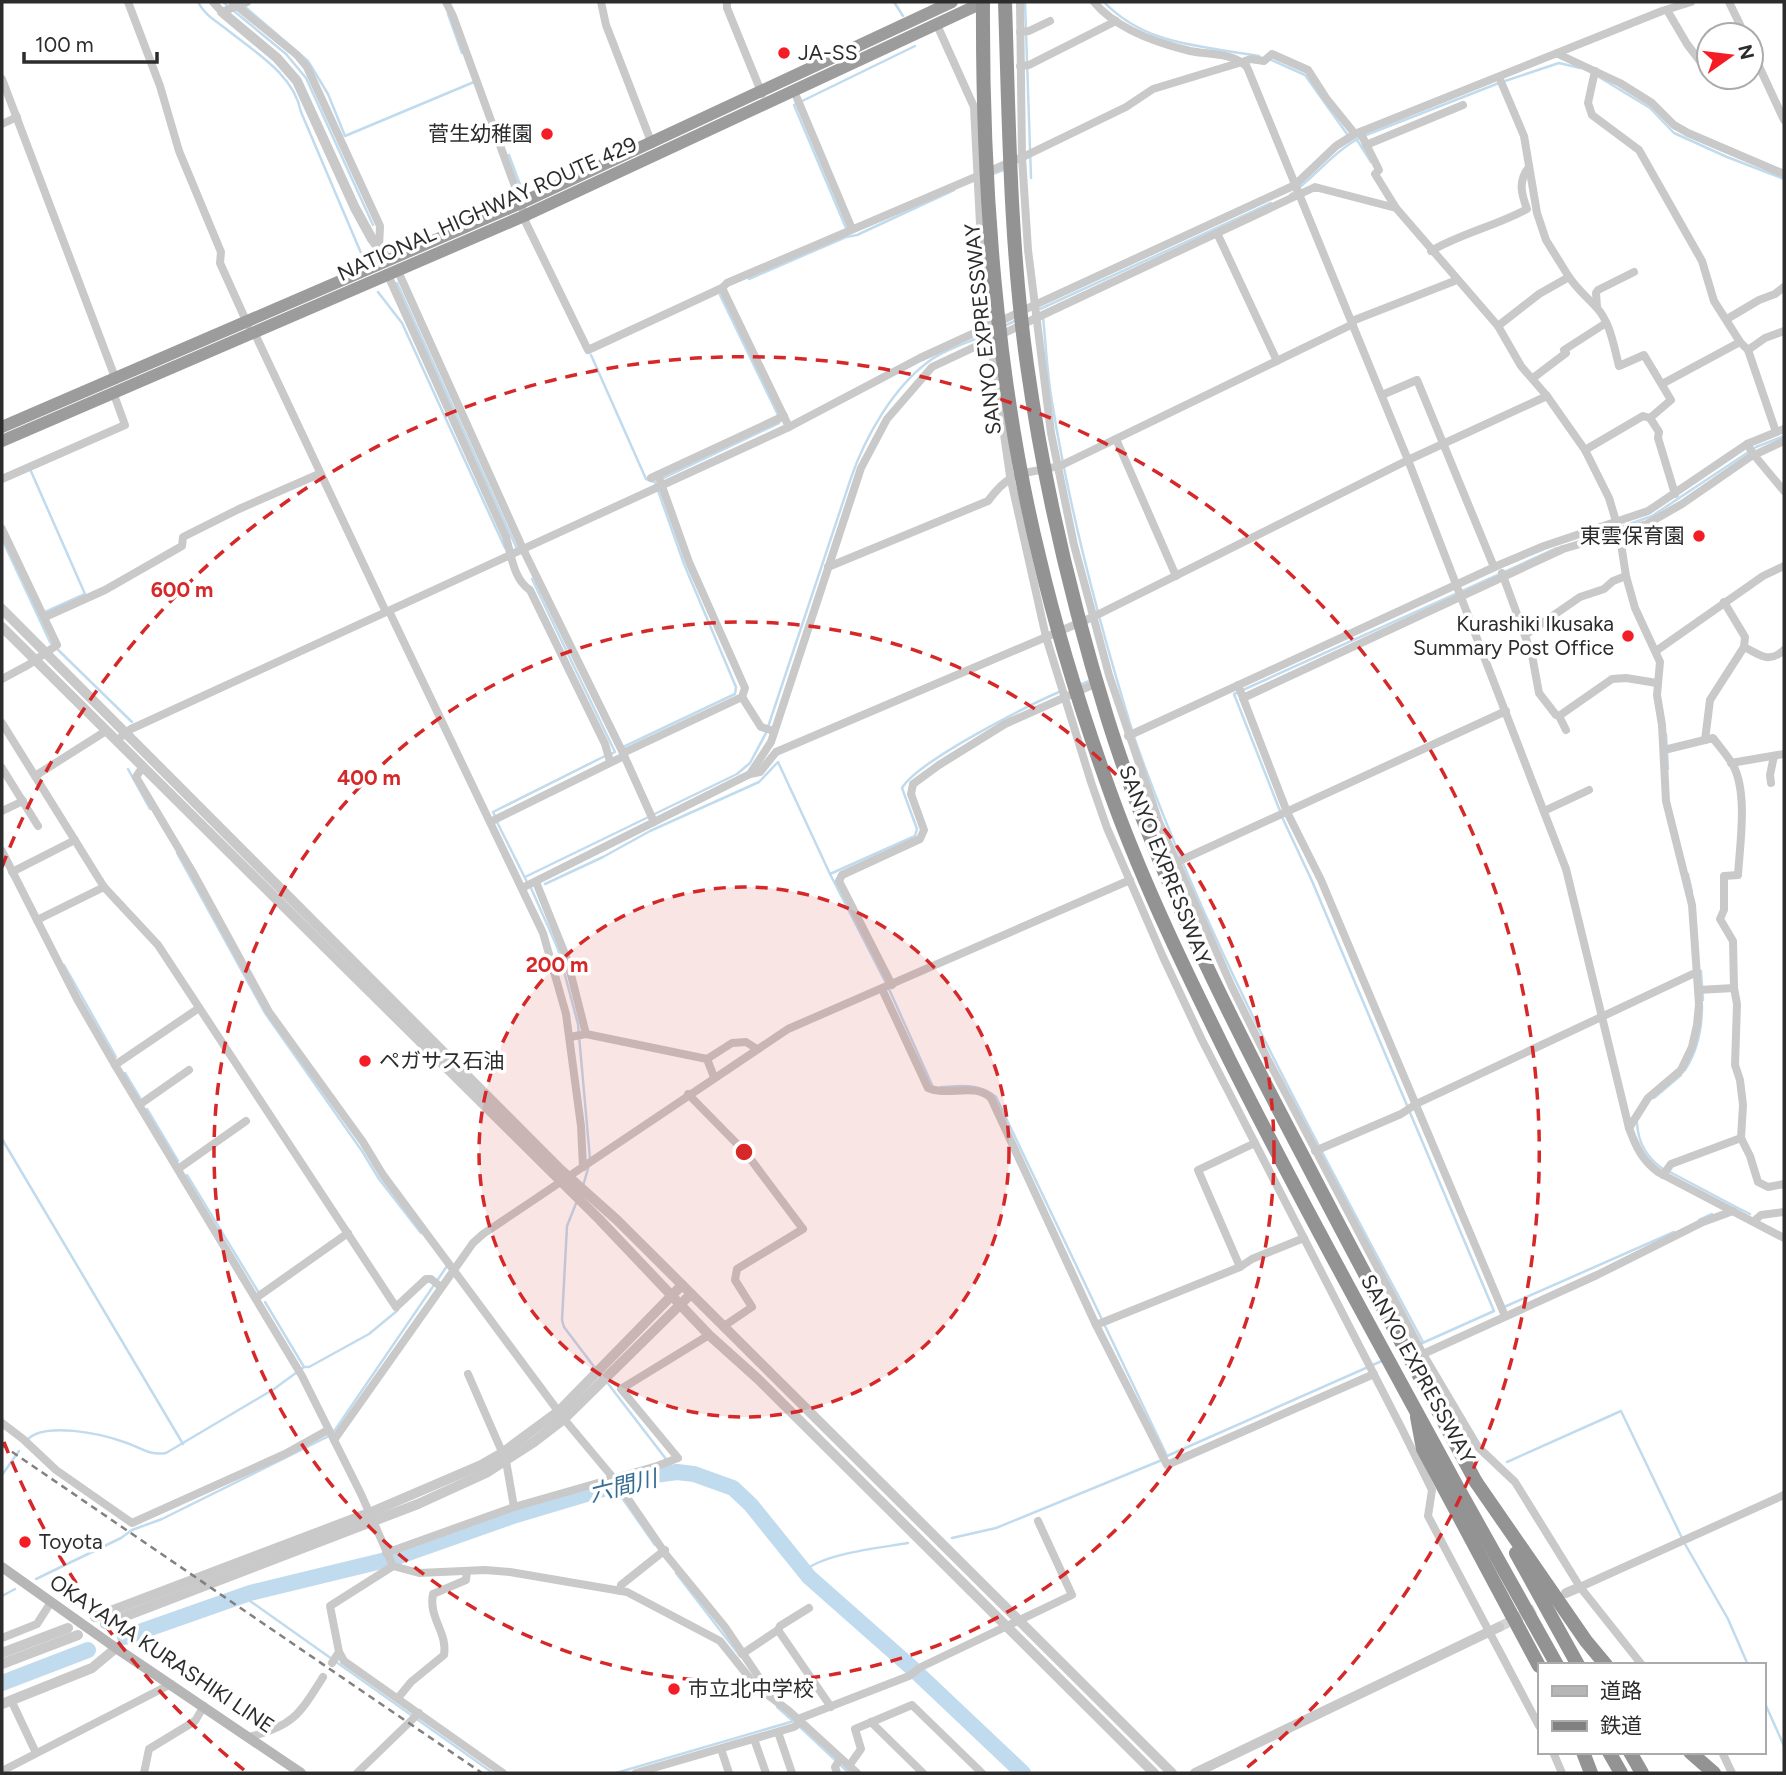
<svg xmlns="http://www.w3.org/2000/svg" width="1786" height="1775" font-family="Figtree,'Noto Sans JP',sans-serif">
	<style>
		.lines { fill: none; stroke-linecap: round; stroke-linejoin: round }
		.stream { stroke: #c1dbee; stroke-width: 2.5 }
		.river { stroke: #c1dbee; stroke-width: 16 }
		.tertiary-tunnel { stroke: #d5d5d5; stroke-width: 10; stroke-dasharray: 10 5; stroke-linecap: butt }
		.minor { stroke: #c9c9c9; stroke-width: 8 }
		.tertiary { stroke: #c9c9c9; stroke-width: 10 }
		.secondary { stroke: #b6b6b6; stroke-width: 10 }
		.trunk { stroke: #9c9c9c; stroke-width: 12 }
		.motorway { stroke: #939393; stroke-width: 14 }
		.rail { stroke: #818181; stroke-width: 2.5; stroke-dasharray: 7 5; stroke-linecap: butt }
		.motorway-bridge { stroke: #939393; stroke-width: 14 }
		.ring { fill: none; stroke: #d62828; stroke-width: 3.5; stroke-dasharray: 12 9 }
		.poi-dot { fill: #f41d26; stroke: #fff; stroke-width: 2.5 }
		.labels { text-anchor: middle; stroke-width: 7; stroke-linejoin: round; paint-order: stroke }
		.poi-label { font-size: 21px; fill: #2c2c2c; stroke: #fff; text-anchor: start }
		.street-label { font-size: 21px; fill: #2c2c2c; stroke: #fff }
		.water-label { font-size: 23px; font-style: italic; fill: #346c94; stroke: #fff }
		.centre { fill: #d62828; stroke: #fff; stroke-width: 3.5 }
		.ring-label { font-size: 21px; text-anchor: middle; font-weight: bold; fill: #d62828; stroke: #fff; stroke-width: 7; stroke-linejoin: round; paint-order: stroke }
	</style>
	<rect width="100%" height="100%" fill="#fff"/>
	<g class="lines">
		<g class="stream">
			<path d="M198 2C204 14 214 20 225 28 253 51 294 74 301 112L364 260"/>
			<polyline points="223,2 286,54 306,78 373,225"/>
			<polyline points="894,2 903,16"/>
			<polyline points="1025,2 1031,178"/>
			<path d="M1104 2C1146 46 1204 46 1259 56"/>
			<polyline points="244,6 308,61 328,94 345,136 474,82"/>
			<polyline points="448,14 462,53"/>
			<polyline points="1269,59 1305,75 1347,134"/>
			<polyline points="1599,77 1650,108 1674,133 1727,157 1784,179"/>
			<polyline points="1357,140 1371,162"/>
			<polyline points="509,155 522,190"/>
			<polyline points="993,174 1006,169"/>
			<path d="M1290 195C1315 177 1333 152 1361 137L1499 83 1559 63 1580 68"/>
			<polyline points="846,228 794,105 915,46"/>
			<polyline points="749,279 846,237 857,235 954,190"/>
			<polyline points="397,283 518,551"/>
			<polyline points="378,292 402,323 505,548"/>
			<polyline points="1040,309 1271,203"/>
			<path d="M1043 317C1046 345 1047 374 1052 402 1070 513 1099 623 1132 730"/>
			<polyline points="1004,326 1017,320"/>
			<polyline points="591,355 646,479 655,482 684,564 736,687 735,694 621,748"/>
			<polyline points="30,469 85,594 45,612"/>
			<polyline points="661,479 779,423 778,415 720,295"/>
			<polyline points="1610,531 1652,516 1756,447 1784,436"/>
			<polyline points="2,539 50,642 132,722"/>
			<polyline points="532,579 615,752 611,754"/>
			<polyline points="1079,685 1092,680"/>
			<polyline points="1666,734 1668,769"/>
			<path d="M1134 737C1208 948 1318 1145 1423 1342"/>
			<polyline points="128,769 150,809"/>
			<polyline points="1280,811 1234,694 1557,548"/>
			<polyline points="495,816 493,812 605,756"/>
			<polyline points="1282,817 1312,881 1494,1311 1409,1349"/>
			<polyline points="497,822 527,882"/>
			<polyline points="177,853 265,1013 362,1151 379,1179 421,1233"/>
			<path d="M830 874 915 836 917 829 902 788C918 761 1027 706 1059 692"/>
			<polyline points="1688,874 1692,892"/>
			<path d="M525 877 737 774 750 763 766 733 851 478C865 437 893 388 928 362 943 350 965 344 982 336"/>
			<polyline points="545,884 603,857 650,831 759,782 778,762 830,874 886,983"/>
			<polyline points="531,888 558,949 578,1024 590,1159"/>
			<polyline points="64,965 116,1057"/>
			<polyline points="1701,971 1703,1000"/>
			<polyline points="889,989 932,1085"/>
			<path d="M1685 1070C1698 1050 1702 1029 1702 1006"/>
			<polyline points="125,1073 140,1098"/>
			<path d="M941 1087C961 1086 980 1083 996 1097L1167 1456"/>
			<polyline points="1654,1098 1681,1075"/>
			<polyline points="147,1109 178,1161"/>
			<path d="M1637 1123C1638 1143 1647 1158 1663 1169"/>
			<polyline points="2,1139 183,1444"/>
			<polyline points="1670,1172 1738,1208"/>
			<polyline points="187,1175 259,1293"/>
			<polyline points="583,1186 589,1165"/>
			<polyline points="577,1201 567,1226 562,1320 564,1327 595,1368"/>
			<polyline points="1738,1208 1750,1214"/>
			<polyline points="1699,1220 1712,1214"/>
			<polyline points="265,1302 304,1367"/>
			<polyline points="1504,1307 1674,1232"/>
			<polyline points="606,1381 666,1459"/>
			<path d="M27 1440C44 1421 102 1434 124 1442 140 1447 149 1456 166 1453L274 1389 304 1367H309L369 1334 398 1310"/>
			<polyline points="1167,1456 1384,1360"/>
			<polyline points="1507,1462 1621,1411 1682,1538"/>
			<polyline points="670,1464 677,1472"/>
			<polyline points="2,1475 19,1451"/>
			<polyline points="611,1482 655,1545"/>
			<polyline points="952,1538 996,1528 1162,1460"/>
			<polyline points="1685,1544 1728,1619 1748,1665"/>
			<path d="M804 1571C826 1553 879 1548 908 1543"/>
			<polyline points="676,1573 740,1656"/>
			<polyline points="36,1579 121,1538 132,1530 162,1519 327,1437 335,1430 447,1266"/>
			<polyline points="2,1596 15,1589"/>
			<polyline points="243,1596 493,1773"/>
			<polyline points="1763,1699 1784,1746"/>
			<polyline points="777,1707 793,1721"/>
			<polyline points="798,1725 849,1773"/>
			<polyline points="616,1773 794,1721"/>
		</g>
		<g class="river">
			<polyline points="125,1637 250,1593 394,1558 516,1515 613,1486 655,1475 677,1472 694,1474 733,1488 751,1505 809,1577 912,1668 1023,1773"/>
			<polyline points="2,1683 88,1650"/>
		</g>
		<polyline class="tertiary-tunnel" points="1499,1627 1549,1602"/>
		<g class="minor">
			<polyline points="128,2 160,86 179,151 221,252 220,263 248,325"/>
			<polyline points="213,2 222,12 247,2"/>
			<polyline points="232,2 297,55 307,67 380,226 379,247"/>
			<polyline points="446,2 453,16 521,203 526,223 588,350 722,288 727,283 1027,155 1126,107 1153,89 1242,62 1251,59 1264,61 1272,54 1308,70 1326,98 1355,134"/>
			<polyline points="601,2 606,25 652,144"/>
			<polyline points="727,2 727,8 762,94"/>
			<polyline points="1020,2 1022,157 1028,250 1051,433 1074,545 1109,675 1159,822 1232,987 1267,1058 1423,1354 1478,1447 1515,1482 1580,1587 1642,1665"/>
			<path d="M1094 2C1116 29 1157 43 1190 51 1209 55 1232 52 1247 67L1408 460 1566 869 1629 1128C1636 1147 1642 1160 1658 1172L1784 1238"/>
			<polyline points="1729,2 1745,35"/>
			<polyline points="1667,10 1687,44 1709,73"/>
			<polyline points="937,25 974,107 982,263 990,338 1010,476 1046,637 1091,782 1107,828 1163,957 1202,1040 1401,1427 1432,1490 1428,1516 1539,1726"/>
			<polyline points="1020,32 1029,31 1050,21"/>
			<polyline points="1751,49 1784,120"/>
			<polyline points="1558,54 1620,83 1652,103 1674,125 1688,133 1784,174"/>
			<polyline points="1020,66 1029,65 1116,21"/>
			<polyline points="1595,71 1588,103 1592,115 1639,150 1702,261 1714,301 1740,342 1748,350 1776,432"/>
			<polyline points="1499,77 1524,136 1537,213 1546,240 1569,277"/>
			<polyline points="2,79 116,380"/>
			<polyline points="794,91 852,229"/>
			<polyline points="2,124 17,117"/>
			<polyline points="1360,132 1379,170 1375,174 1396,208"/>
			<polyline points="1366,145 1463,105"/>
			<polyline points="1217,233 1277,361"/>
			<path d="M1431 251C1462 233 1496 226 1527 209 1521 193 1518 181 1529 167"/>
			<polyline points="397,269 523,549 622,751 654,822"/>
			<path d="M387 273 506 537C511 555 514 580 530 590L605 744 610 761"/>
			<polyline points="722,288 789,427"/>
			<polyline points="1597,307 1596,293 1598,290 1634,272"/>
			<polyline points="1727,319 1759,300 1775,294 1784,287"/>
			<polyline points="1352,321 1457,280"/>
			<path d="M1498 326 1539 294 1569 277C1578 290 1586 296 1596 307 1610 321 1614 347 1619 366L1644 355 1671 400 1650 418 1659 432 1658 438 1675 494"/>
			<polyline points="254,332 386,612"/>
			<polyline points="1748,350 1765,338 1784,331"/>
			<polyline points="1533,378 1566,353 1564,350 1606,323"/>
			<polyline points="1662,384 1740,342"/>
			<polyline points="1382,395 1417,380 1494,567"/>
			<polyline points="1116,439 1176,576"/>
			<polyline points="1747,444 1754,455 1784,491"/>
			<polyline points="1585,450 1643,416 1650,418"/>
			<polyline points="651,478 784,416"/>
			<polyline points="2,479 125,425 113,392"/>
			<polyline points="2,529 57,645 28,665 2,679"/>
			<path d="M828 567 988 501C1014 466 1025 476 1062 465L1353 324"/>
			<polyline points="1502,573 1532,655 1539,693 1556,715 1559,716"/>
			<polyline points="389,611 543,933 566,1014 581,1126 583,1167"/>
			<polyline points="45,617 105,590 182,546 183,537 239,509 319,474"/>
			<polyline points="1525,635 1580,597 1604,589 1613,581 1626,576"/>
			<path d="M1744 647C1761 655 1768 664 1784 650"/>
			<polyline points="1656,651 1763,576 1784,566"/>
			<polyline points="1238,685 1287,812 1321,880 1505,1316"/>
			<polyline points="742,697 761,727 774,731"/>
			<polyline points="1243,698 1563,549 1647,524 1682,504 1750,457 1784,441"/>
			<polyline points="2,723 104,887 158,945 396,1307 426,1279 431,1279 441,1287"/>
			<polyline points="1566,730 1559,716 1612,679 1626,678 1657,683"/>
			<polyline points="122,736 131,729 789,427 920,358 1295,185 1336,146 1355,134 1662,11 1691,2"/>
			<polyline points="1128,736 1499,565 1544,546 1648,511 1747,444 1784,429"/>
			<polyline points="1705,740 1710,700 1744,647 1745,637 1724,602"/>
			<path d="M1664 750 1713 738C1719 746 1727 755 1733 765 1748 793 1740 843 1738 875L1724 876V910L1720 919 1733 941 1734 988 1737 1004 1735 1065 1740 1080 1743 1105 1741 1138 1750 1156 1758 1182 1768 1187 1784 1184"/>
			<polyline points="623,753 742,697 745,688 689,562 658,475"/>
			<polyline points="1731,763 1784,754"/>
			<polyline points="2,768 38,826"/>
			<polyline points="142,768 136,777 192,871 269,1012 363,1142 383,1175 564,1419 615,1480 667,1556 725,1627 762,1682 763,1691"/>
			<polyline points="750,774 771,742 861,468 887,419 932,367 1315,187 1396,208 1498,326 1521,366 1547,396 1585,450 1609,498 1619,531 1626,576 1635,608 1660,662 1657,695 1662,725 1666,801 1692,905 1699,1004 1697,1025 1692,1047 1681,1070 1648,1098 1629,1128"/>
			<polyline points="35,776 106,731"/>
			<polyline points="1771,783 1770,775 1774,756"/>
			<polyline points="2,811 23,801"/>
			<polyline points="1544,811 1589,790"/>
			<polyline points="490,822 624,756"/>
			<polyline points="2,851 77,999 115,1065 302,1376 361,1494 393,1566 419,1573 485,1570 510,1572 627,1592 720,1641 756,1686 789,1711 857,1773"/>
			<polyline points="1177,862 1506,711"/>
			<polyline points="12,872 75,840"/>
			<polyline points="536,882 567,959 586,1034"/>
			<polyline points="522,888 750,774 760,772 776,752 1093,617 1408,460 1547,396"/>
			<polyline points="37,920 104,887"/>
			<polyline points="892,985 839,881 842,875 920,839 924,830 911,794 913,784 939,765 1005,724 1099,682"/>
			<path d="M882 989 928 1088C948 1097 974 1082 991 1098L1096 1325 1167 1465 1374 1374"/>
			<polyline points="1698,990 1734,988"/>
			<polyline points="570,1037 586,1034 707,1059"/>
			<polyline points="115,1065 199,1008"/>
			<polyline points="714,1077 707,1059 732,1043 746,1042 757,1049"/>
			<polyline points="688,1094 746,1153 803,1229 737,1269 735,1280 752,1307 724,1326"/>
			<polyline points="139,1105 189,1070"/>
			<polyline points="1315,1151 1401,1114 1416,1104 1697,972"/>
			<polyline points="178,1169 246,1121"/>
			<polyline points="1663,1175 1671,1164 1741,1138"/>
			<polyline points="1754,1221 1761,1215 1784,1212"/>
			<polyline points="1240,1267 1198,1170 1255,1143"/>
			<polyline points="256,1298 348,1233"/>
			<polyline points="1096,1325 1240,1267 1252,1259 1304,1238"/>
			<polyline points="1423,1354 1597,1275 1703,1222 1733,1211"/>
			<polyline points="468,1374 506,1461 514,1507"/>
			<polyline points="2,1423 23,1439 56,1470 132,1523 285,1454 328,1430"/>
			<polyline points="334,1440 473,1243 483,1234 788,1029 1130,880"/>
			<polyline points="386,1553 514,1507 657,1466 678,1458 621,1389 709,1335"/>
			<polyline points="1580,1587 1784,1495"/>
			<polyline points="620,1591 621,1585 665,1550"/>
			<polyline points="778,1630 780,1626 809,1608"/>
			<polyline points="2,1638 37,1624 51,1602"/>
			<polyline points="339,1652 344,1661 503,1773"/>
			<polyline points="742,1654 778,1630 831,1707"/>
			<polyline points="332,1663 339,1652 330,1606 393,1566"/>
			<path d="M398 1698 411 1682 444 1655C448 1633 428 1617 433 1594L466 1580 467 1571"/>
			<polyline points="11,1700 36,1753"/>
			<polyline points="798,1719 909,1676 921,1667 1072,1595 1038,1521"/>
			<polyline points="871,1722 923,1773"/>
			<polyline points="778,1732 792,1773"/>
			<path d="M249 1737C293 1726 299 1715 323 1677"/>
			<polyline points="754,1739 766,1773"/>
			<polyline points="721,1749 729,1773"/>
			<polyline points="1553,1752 1562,1773"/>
			<polyline points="1722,1752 1732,1773"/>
			<polyline points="849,1766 861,1749 855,1729 912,1705 982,1773"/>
			<polyline points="2,1771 171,1684"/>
			<polyline points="144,1773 149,1749 195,1721 204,1706"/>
			<polyline points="357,1773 419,1713"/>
			<polyline points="636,1773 794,1727 801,1722"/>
			<polyline points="837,1773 835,1767 840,1759"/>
		</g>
		<g class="tertiary">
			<polyline points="222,12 277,58 297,81 355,208 372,239 388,260"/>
			<polyline points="2,609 561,1170 617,1220 1172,1773"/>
			<polyline points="2,627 599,1219 709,1335 758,1379 1154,1773"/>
			<polyline points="1566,1593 1580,1587"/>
			<polyline points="95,1617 369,1513 481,1465 502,1453 559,1411 682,1285"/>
			<polyline points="105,1624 418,1504 486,1473 534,1442 564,1419 691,1294"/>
			<polyline points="2,1653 68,1628"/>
			<polyline points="2,1664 78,1635"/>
			<polyline points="2,1704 92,1668 116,1648"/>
			<polyline points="1195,1773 1499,1627"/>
		</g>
		<polyline class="secondary" points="2,1567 116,1648 301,1773"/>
		<g class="trunk">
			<polyline points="2,427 521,203 952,2"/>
			<polyline points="2,441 524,216 984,2"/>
		</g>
		<g class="motorway">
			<polyline points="1417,1417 1423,1449 1539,1666"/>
			<polyline points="1476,1482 1586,1641 1606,1665"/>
			<polyline points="1459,1490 1557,1665"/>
			<polyline points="1516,1553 1578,1665"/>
			<polyline points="1583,1752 1591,1773"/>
			<polyline points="1609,1752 1621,1773"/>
			<polyline points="1630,1752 1642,1773"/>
			<polyline points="1690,1752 1714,1773"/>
		</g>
		<polyline class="rail" points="2,1445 482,1773"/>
		<g class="motorway-bridge">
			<path d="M983 2C982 182 996 381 1039 556 1058 638 1084 720 1113 800 1146 890 1188 976 1230 1061 1303 1206 1382 1348 1459 1490"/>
			<path d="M1005 2C1009 123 1010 245 1027 365 1044 485 1072 604 1108 720 1156 873 1230 1018 1305 1160 1361 1268 1419 1375 1476 1482"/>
		</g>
	</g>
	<circle cx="744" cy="1152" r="265" fill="#d62828" fill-opacity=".12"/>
	<g class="ring">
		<circle cx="744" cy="1152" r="265"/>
		<circle cx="744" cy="1152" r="530"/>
		<path d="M244 1770A795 795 0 0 1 2 1437M2 867A795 795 0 1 1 1244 1770"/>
	</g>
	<g class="poi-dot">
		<circle cx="784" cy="53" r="7"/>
		<circle cx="547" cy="134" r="7"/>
		<circle cx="1699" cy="536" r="7"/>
		<circle cx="1628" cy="636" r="7"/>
		<circle cx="365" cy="1061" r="7"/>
		<circle cx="25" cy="1542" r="7"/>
		<circle cx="674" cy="1689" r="7"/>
	</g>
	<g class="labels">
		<g class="poi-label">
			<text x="798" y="60">JA-SS</text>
			<text x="533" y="141" text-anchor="end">菅生幼稚園</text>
			<text x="1685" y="543" text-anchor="end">東雲保育園</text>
			<text x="1614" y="631" text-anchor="end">Kurashiki Ikusaka<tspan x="1614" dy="24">Summary Post Office</tspan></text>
			<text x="379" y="1068">ペガサス石油</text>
			<text x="39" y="1549">Toyota</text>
			<text x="688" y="1696">市立北中学校</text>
		</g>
		<g class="street-label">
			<text transform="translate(487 209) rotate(-24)" y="7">NATIONAL HIGHWAY ROUTE 429</text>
			<text transform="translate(983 329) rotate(-96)" y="7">SANYO EXPRESSWAY</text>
			<text transform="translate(1165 865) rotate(68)" y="7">SANYO EXPRESSWAY</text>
			<text transform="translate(1418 1369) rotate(61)" y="7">SANYO EXPRESSWAY</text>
			<text transform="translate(162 1654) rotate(34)" y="7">OKAYAMA KURASHIKI LINE</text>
		</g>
		<g class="water-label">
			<text transform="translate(623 1486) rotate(-14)" y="8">六間川</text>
		</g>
	</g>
	<circle cx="744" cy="1152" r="10" class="centre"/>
	<g class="ring-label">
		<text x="182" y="597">600 m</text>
		<text x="369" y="785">400 m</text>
		<text x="557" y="972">200 m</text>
	</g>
	<rect width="1786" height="1775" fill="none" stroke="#2c2c2c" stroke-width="7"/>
	<rect x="1538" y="1663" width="228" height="91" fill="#ffffff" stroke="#ababab" stroke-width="2"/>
	<rect x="1552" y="1686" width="35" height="10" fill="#b6b6b6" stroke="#ababab" stroke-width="2"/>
	<text x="1600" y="1698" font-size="21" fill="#2c2c2c">道路</text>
	<rect x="1552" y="1721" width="35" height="10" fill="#818181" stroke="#ababab" stroke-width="2"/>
	<text x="1600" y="1733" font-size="21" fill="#2c2c2c">鉄道</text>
	<g transform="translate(1730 56) rotate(76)"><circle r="33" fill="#ffffff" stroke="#ababab" stroke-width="2"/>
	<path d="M0-5L12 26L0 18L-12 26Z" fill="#f41d26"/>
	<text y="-10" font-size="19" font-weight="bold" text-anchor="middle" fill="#2c2c2c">N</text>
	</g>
	<path d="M24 52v10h133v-10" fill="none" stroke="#2c2c2c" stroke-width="3.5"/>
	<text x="35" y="52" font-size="21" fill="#2c2c2c" stroke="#ffffff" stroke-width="5" paint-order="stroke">100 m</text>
</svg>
